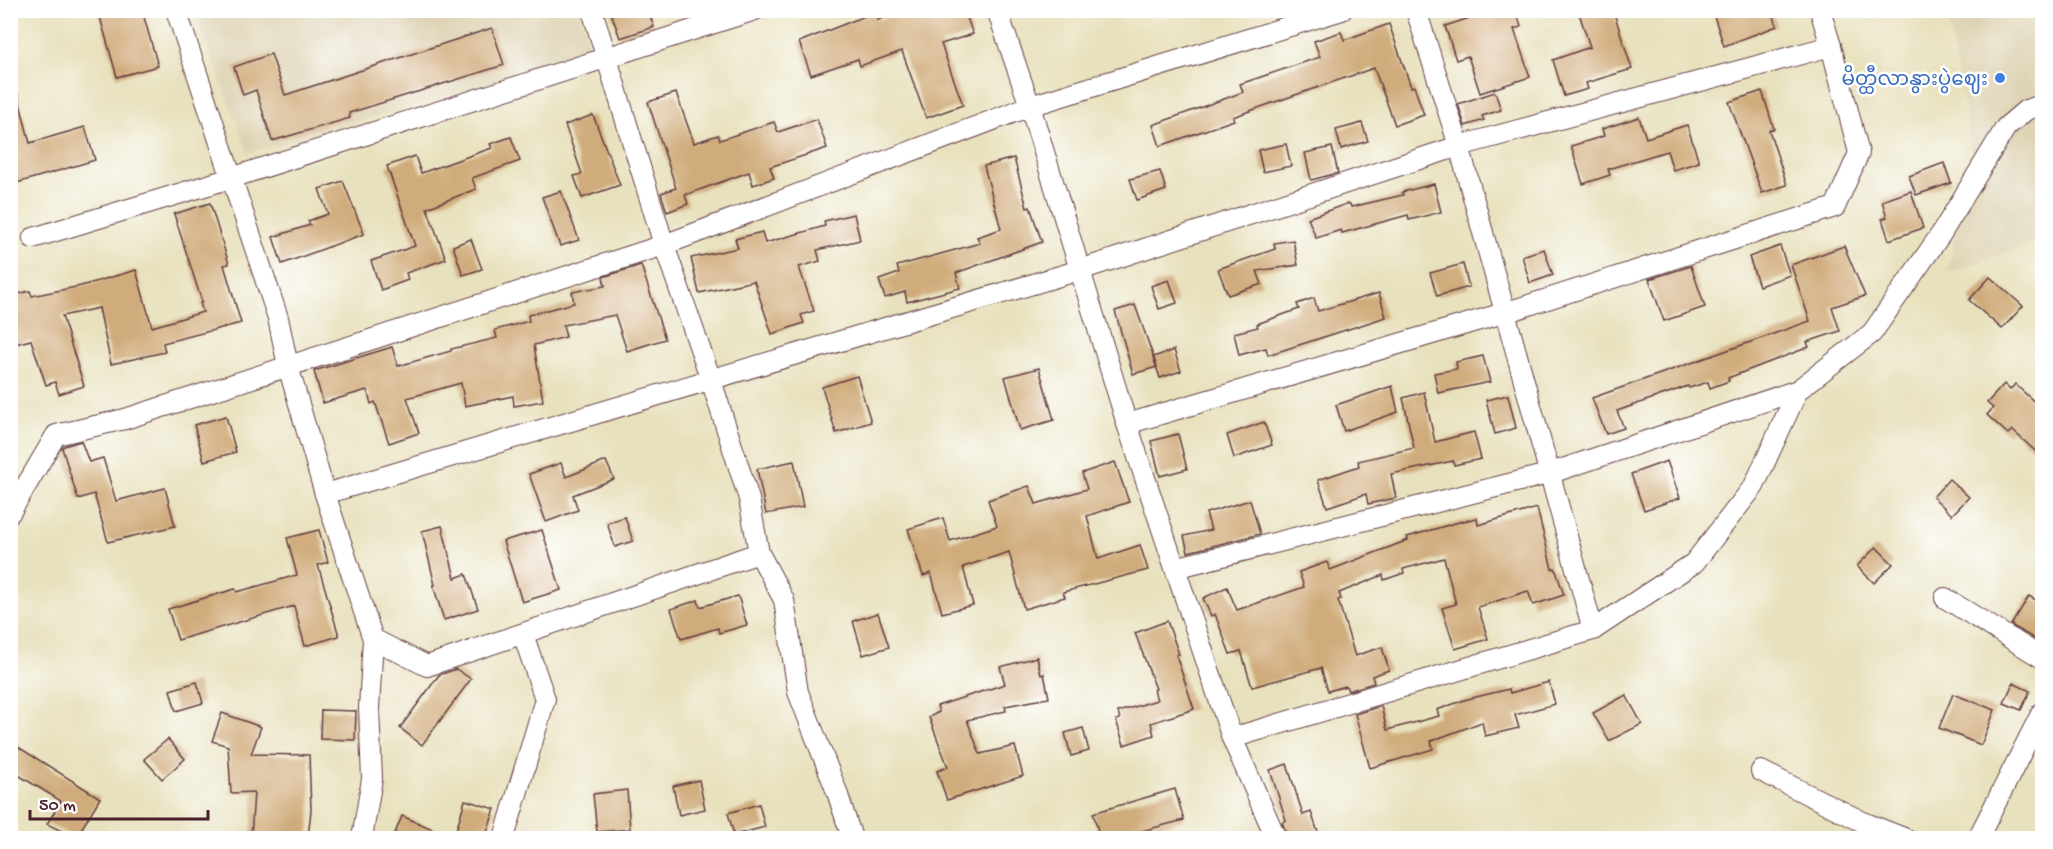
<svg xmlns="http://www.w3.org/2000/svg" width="2053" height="849" font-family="'Gochi Hand','Noto Sans Myanmar',sans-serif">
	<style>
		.built { fill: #ded3b4 }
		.building { fill: #d0ac7c }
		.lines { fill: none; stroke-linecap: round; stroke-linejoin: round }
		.street-casing { stroke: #623c41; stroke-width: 22 }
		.street { stroke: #fff; stroke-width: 20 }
		.shop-dot { fill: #3f7fe0; stroke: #fff; stroke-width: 2 }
		.labels { text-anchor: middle; stroke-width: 5; stroke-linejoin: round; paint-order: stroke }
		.shop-label { font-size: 20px; fill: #366cbe; stroke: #fff; text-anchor: end }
	</style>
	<rect width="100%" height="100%" fill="#fff"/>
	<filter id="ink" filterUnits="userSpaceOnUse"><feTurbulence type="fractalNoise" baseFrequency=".0167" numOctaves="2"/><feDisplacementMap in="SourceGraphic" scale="12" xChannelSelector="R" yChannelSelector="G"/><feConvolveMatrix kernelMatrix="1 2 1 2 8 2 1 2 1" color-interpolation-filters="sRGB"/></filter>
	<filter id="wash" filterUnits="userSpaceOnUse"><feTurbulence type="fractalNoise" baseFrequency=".008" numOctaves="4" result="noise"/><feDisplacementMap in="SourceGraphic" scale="24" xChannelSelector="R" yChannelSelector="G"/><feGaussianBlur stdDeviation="1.35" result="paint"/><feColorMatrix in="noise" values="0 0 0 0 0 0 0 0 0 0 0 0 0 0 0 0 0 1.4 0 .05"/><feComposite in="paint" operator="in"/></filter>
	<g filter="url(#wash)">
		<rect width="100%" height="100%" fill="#e8e1bd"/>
		<g class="built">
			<polygon points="194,11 579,11 591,55 248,153"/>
			<polygon points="1946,11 2042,11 2042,239 1948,273 1971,145"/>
		</g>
		<g id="blocks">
			<g class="building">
				<polygon points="98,10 142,10 158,66 117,77"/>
				<polygon points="610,10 648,10 654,27 620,38"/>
				<polygon points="905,10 964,10 973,34 941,44 963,105 926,118 902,51 860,66 858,59 811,75 799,42 875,12 878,20"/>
				<polygon points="1494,10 1516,10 1521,27 1514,29 1530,77 1480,93 1468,56 1456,60 1445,26"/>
				<polygon points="1578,10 1613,10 1632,69 1586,83 1588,89 1564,96 1553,60 1590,47"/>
				<polygon points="1732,10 1772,10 1777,26 1724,46 1714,16"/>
				<polygon points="1389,24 1411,87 1414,86 1424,115 1395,125 1374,68 1272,103 1233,117 1234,120 1160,146 1153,125 1243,92 1240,84 1320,57 1314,41 1341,32 1344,40"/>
				<polygon points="492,28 504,65 349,113 350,118 272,141 256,90 243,95 234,67 271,54 285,95"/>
				<polygon points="1762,91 1774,129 1769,130 1787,185 1762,193 1729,102"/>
				<polygon points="17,92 30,143 85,127 95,160 10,185 10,93"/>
				<polygon points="1495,92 1501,110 1482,116 1484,120 1465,126 1458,104"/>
				<polygon points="676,93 694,143 718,135 720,140 774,122 778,132 817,119 827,148 770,167 774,178 753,185 749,172 685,195 688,204 667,212 661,193 676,188 648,102"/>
				<polygon points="593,115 620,185 582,198 574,176 582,174 565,125"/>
				<polygon points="1639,117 1646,138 1687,125 1699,162 1673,170 1667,151 1608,169 1610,175 1583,184 1571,146 1604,136 1602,129"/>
				<polygon points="1362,123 1368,141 1341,149 1336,130"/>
				<polygon points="511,137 520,161 472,178 476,189 427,208 446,259 406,273 408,280 381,290 371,261 415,246 387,166 415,156 421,173 492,148 490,144"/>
				<polygon points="1286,144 1291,166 1263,172 1258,150"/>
				<polygon points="1332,147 1338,173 1311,180 1305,153"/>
				<polygon points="1014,158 1027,208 1030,207 1042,242 956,273 960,288 907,302 905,292 885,298 879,280 899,273 897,266 980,243 977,237 1001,229 984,166"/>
				<polygon points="1944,163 1951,183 1916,195 1909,176"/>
				<polygon points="1160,171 1166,190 1137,200 1130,179"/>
				<polygon points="343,181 364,234 282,264 273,237 310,225 308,221 328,214 319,189"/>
				<polygon points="1434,184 1441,212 1409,220 1408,215 1342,233 1341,230 1316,238 1308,218 1346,204 1350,204 1351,207 1403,195 1402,192"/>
				<polygon points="561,191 579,240 560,246 542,197"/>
				<polygon points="1911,191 1923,228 1889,240 1882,219 1887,217 1882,201"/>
				<polygon points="210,203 229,264 224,265 241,323 163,343 165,352 111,364 99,308 62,316 84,386 59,394 55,382 46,385 31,340 15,344 10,328 10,296 30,291 32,296 81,286 136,270 152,327 203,312 200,303 202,302 174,214"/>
				<polygon points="854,214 860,240 817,250 820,261 799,267 814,311 801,315 804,323 772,334 754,281 699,293 691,258 738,248 735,239 762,232 765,243 825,226 824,221"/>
				<polygon points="471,239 482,269 463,275 453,246"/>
				<polygon points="1293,240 1298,265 1257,271 1262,284 1228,295 1218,269 1275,249 1274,243"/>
				<polygon points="1780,246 1790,275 1759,286 1749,257"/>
				<polygon points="1844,246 1865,296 1832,307 1840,331 1807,342 1809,347 1728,378 1729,381 1710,388 1708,382 1689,388 1688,386 1617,411 1624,428 1606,434 1592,398 1810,321 1791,265"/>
				<polygon points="1544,249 1553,275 1530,283 1522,256"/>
				<polygon points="1463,264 1469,287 1437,296 1430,273"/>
				<polygon points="641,265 665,339 627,351 615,315 563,325 566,337 534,345 543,401 514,406 513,396 465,406 461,383 407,398 419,433 389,443 375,402 371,404 367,390 323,403 314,371 392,347 398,366 451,351 451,349 497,338 495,330 529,321 528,315 574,303 572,292 605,286 603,277"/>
				<polygon points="1691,266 1705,307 1664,321 1649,279"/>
				<polygon points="1990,277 2023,306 2002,329 1969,300"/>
				<polygon points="1169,280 1177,303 1159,309 1151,286"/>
				<polygon points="1379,293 1386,317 1268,355 1266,348 1239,355 1234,333 1258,327 1257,324 1299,309 1297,304 1314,298 1318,311"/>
				<polygon points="1135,305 1157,367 1133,374 1115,311"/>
				<polygon points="1174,350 1181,371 1160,378 1153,357"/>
				<polygon points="1483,356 1490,382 1438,393 1434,373 1457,369 1456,362"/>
				<polygon points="1039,368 1054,420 1020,430 1005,377"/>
				<polygon points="857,376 871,422 836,433 822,387"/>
				<polygon points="2004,384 2010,390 2015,384 2043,410 2043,458 2012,430 2008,434 1987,415 1993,408 1987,403"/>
				<polygon points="1392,386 1398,412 1344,431 1336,405"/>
				<polygon points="1424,392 1435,442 1474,432 1481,459 1454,465 1453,461 1391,474 1396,498 1368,504 1366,494 1327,507 1318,480 1359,466 1358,461 1414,448 1403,398"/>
				<polygon points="1508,395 1516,428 1495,434 1486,400"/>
				<polygon points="226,416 236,452 204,461 194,425"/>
				<polygon points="1264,422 1272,445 1234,458 1227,435"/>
				<polygon points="1178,434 1187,469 1160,476 1151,441"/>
				<polygon points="81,441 89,462 103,458 116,501 165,488 175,526 108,542 94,494 78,499 62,448 64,446"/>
				<polygon points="606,461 614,479 573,495 578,510 546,522 529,474 561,463 566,477"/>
				<polygon points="794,461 803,507 766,514 757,469"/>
				<polygon points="1667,461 1680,498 1644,510 1631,474"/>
				<polygon points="1115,462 1129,502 1087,516 1098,559 1140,545 1148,570 1063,592 1065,597 1024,609 1009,552 963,567 973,605 942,613 931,573 923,576 908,529 943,518 950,541 997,526 988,500 1029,486 1036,504 1087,489 1082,473"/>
				<polygon points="1949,479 1969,497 1952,515 1933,497"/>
				<polygon points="1250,500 1260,534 1188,552 1184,536 1211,530 1206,513"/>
				<polygon points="1537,508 1552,569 1555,568 1564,595 1533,605 1528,591 1478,607 1488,639 1455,649 1442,608 1456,604 1444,558 1403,569 1404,573 1384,580 1383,575 1339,593 1341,599 1338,600 1355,656 1382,647 1389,670 1372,676 1374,683 1348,691 1346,686 1328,691 1321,668 1252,687 1241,651 1230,654 1215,614 1211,616 1203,598 1227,587 1237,610 1304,587 1299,572 1327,562 1330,570 1408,540 1407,537 1459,522 1477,518 1478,525"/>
				<polygon points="625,517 633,541 615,547 607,523"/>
				<polygon points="442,526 455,578 466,574 478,609 444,620 433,585 435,585 422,531"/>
				<polygon points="319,530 328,562 318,565 339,636 305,646 294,606 178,640 168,609 235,589 237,592 297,575 287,538"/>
				<polygon points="542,530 561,590 522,602 503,541"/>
				<polygon points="1876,547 1893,564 1874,583 1857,566"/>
				<polygon points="738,596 747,625 719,633 718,628 681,639 671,609 698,600 700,607"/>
				<polygon points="2029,596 2043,604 2043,644 2011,625"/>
				<polygon points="878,613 889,647 863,655 853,621"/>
				<polygon points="1167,621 1179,654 1176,655 1194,709 1151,723 1154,735 1124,745 1116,720 1120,719 1118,712 1157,700 1154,690 1156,689 1135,633"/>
				<polygon points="1037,657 1041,675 1044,674 1049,698 1005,706 1006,711 967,720 980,754 1015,746 1023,776 947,800 937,771 948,767 929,717 939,712 937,706 1005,684 1000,667"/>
				<polygon points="456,669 471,679 422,745 400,728 439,675"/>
				<polygon points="197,682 203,703 176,711 170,690"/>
				<polygon points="1549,682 1555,704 1515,715 1519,728 1485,736 1482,722 1431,741 1433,749 1370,768 1355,714 1381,706 1387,730 1439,716 1437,710 1464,700 1509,689 1510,693"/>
				<polygon points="2013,683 2030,691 2021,710 2004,703"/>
				<polygon points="1953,694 1995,710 1981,745 1939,728"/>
				<polygon points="1626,695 1642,724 1609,741 1593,713"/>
				<polygon points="321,710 356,711 355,740 320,739"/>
				<polygon points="222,713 261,727 251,754 309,755 311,810 308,838 251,838 254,792 231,793 228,746 212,741"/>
				<polygon points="1083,728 1089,751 1071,756 1065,733"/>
				<polygon points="168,739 185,759 162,779 144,759"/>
				<polygon points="10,742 100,798 76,838 47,824 61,801 10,770"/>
				<polygon points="1287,764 1303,815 1311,812 1320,838 1288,838 1282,822 1286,820 1270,770"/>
				<polygon points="699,780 705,809 679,815 673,786"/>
				<polygon points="1175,789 1184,820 1134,833 1136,838 1100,838 1093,813"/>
				<polygon points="627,790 630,829 597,832 593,794"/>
				<polygon points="465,800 495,809 485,838 393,838 402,816 454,838"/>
				<polygon points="759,804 765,827 734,835 728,813"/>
			</g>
		</g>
	</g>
	<g filter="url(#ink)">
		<use href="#blocks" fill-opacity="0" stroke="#623c41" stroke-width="1.5"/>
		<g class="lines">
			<defs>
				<g id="street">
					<polyline points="176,10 278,318 288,366 325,494 373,639 369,708 372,779 362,838"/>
					<polyline points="592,10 664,245 711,380 749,499 759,553 784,600 798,692 837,792 852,838"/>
					<polyline points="997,10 1030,106 1127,424 1175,568 1232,738 1276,838"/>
					<polyline points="1416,10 1459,146 1593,630"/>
					<polyline points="1820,10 1831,46"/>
					<polyline points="33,238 231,178 755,10"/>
					<polyline points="325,494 1080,270 1459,146 1831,46 1859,153 1835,207 1507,312 1127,424"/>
					<polyline points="10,513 56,435 125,419 664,245 1030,106 1342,10"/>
					<polyline points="1175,568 1548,474 1798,390 1872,333 1941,234 2006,127 2026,110 2042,105"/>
					<polyline points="1945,598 2042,658"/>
					<polyline points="373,639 427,666 759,553"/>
					<polyline points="1232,738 1593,630 1694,563 1754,486 1798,390"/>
					<polyline points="1761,771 1863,822 1904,838"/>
					<polyline points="504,838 545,699 523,634"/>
					<polyline points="1978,838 2042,712"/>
				</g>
			</defs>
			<use href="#street" class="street-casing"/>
			<use href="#street" class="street"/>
		</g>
	</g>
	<circle class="shop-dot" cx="2000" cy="78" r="6"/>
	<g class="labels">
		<g class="shop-label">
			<text x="1988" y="85">မိတ္ထီလာနွားပွဲဈေး</text>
		</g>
	</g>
	<rect width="2053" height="849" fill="none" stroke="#fff" stroke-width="36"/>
	<path d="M30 810v9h178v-9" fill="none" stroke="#4a1f2b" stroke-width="3"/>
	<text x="39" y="810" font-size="18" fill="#4a1f2b" stroke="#ffffff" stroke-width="4.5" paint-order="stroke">50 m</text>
</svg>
